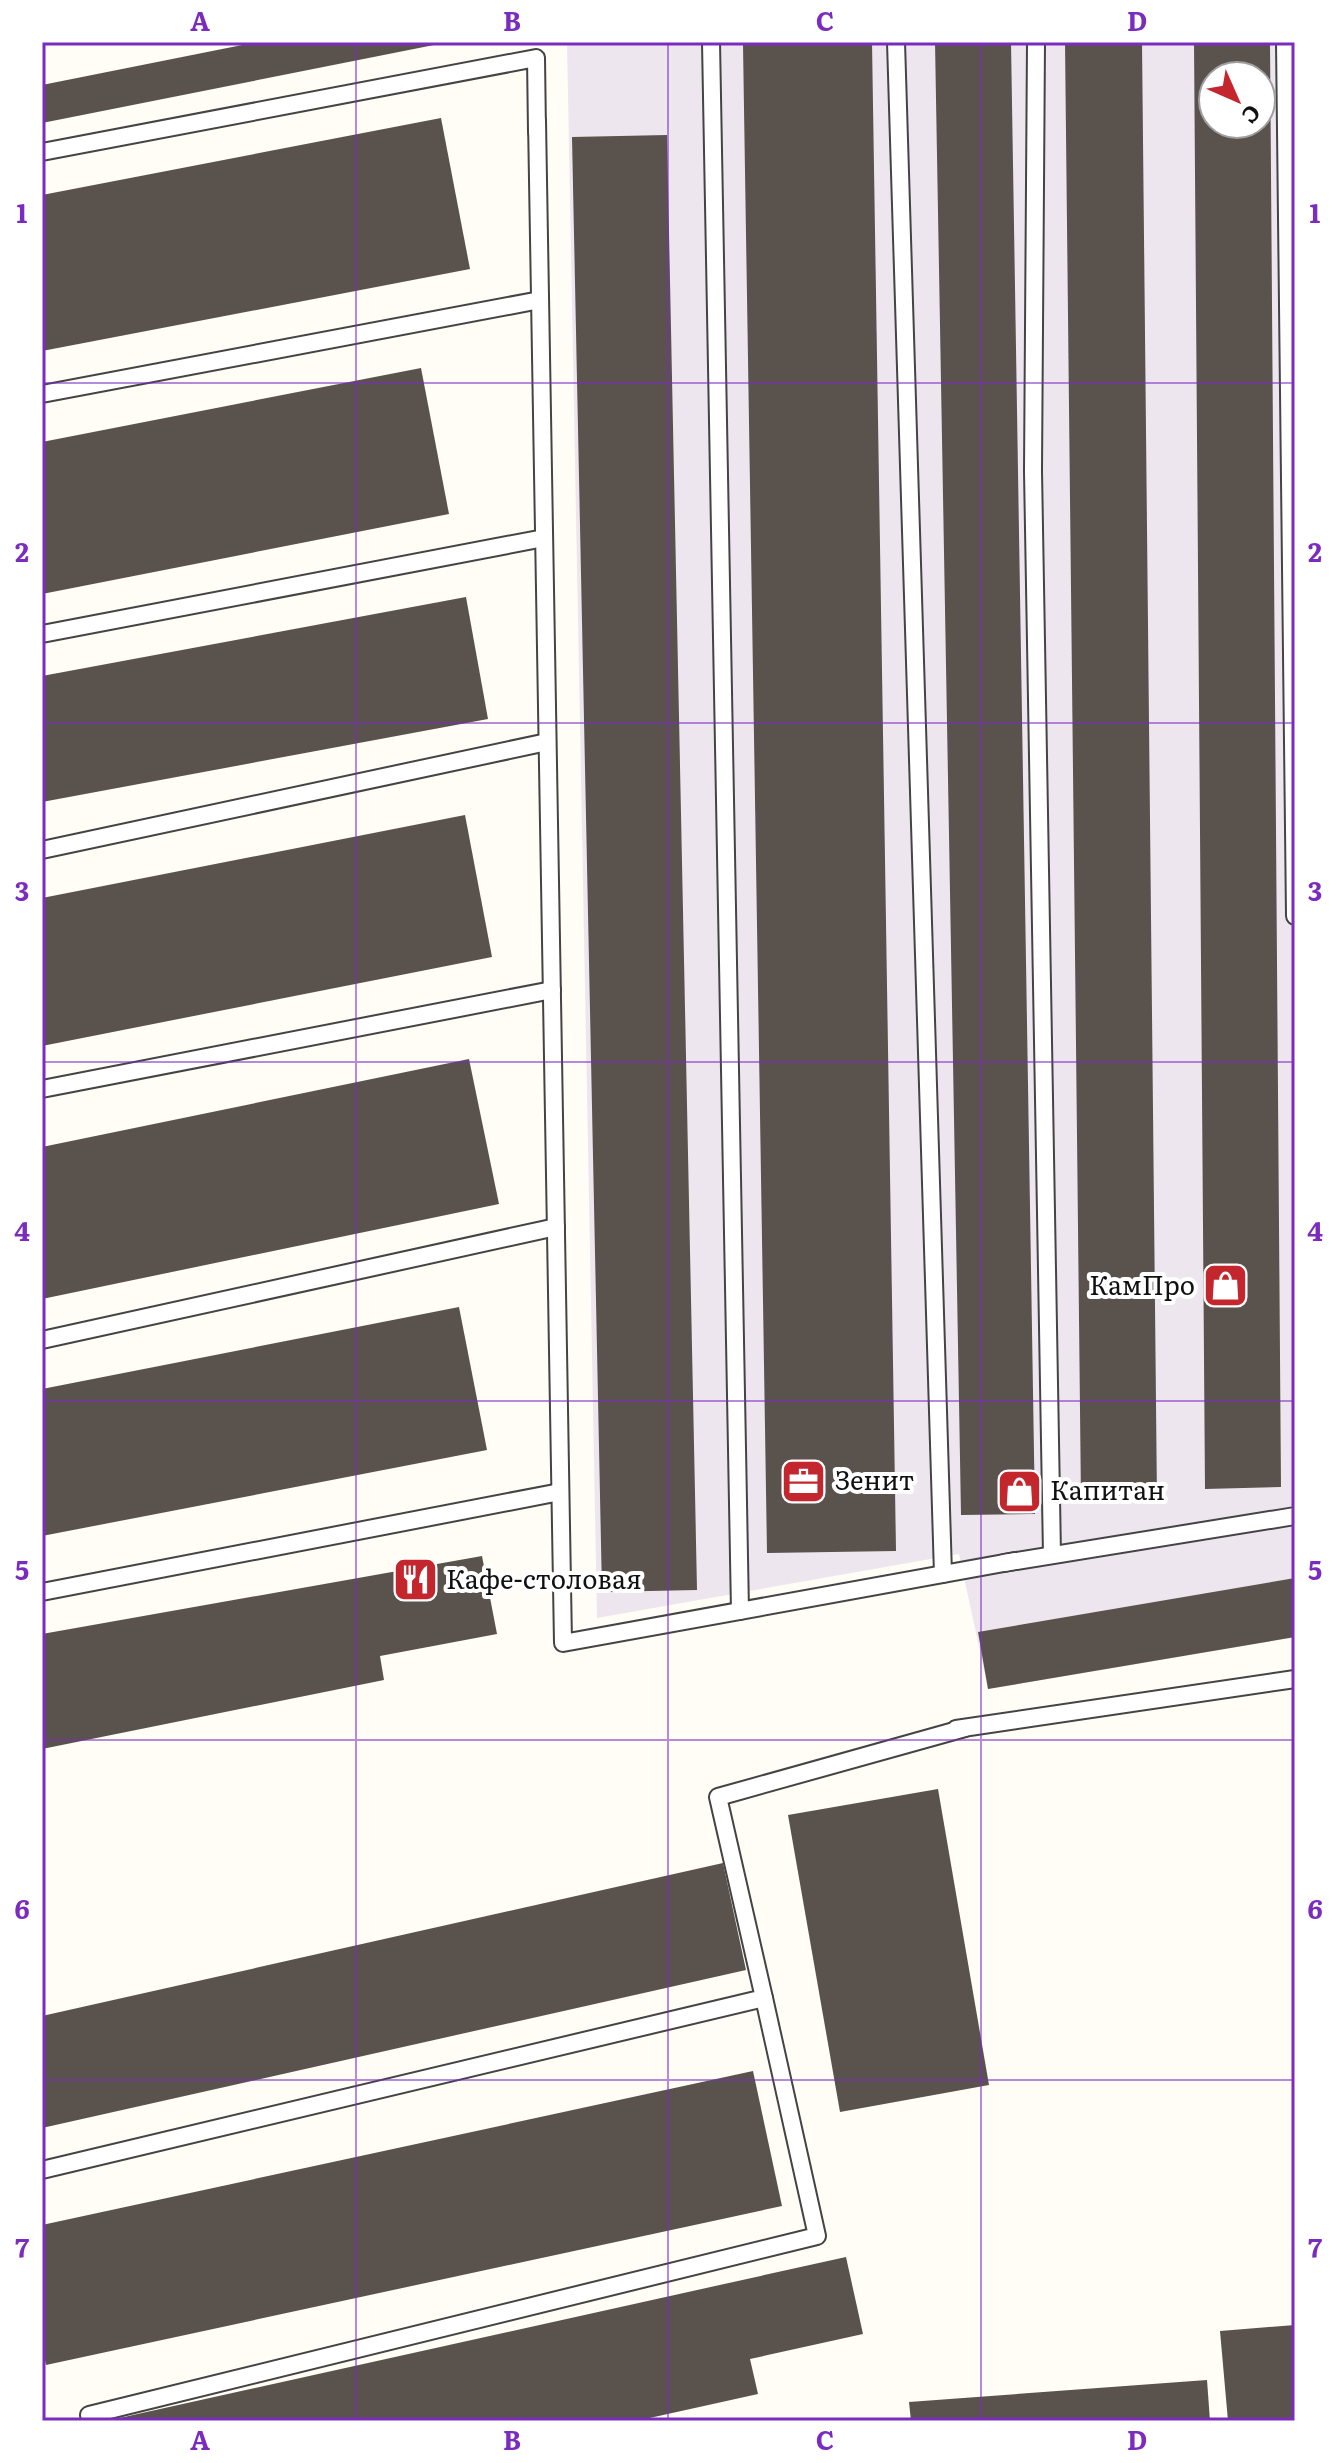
<svg xmlns="http://www.w3.org/2000/svg" width="1337" height="2463" font-family="Literata,serif">
	<style>
		.industrial { fill: #eee6ef; fill-rule: evenodd }
		.building { fill: #5a524d; fill-rule: evenodd }
		.lines { fill: none; stroke-linecap: round; stroke-linejoin: round }
		.lane-casing { stroke: #444; stroke-width: 20 }
		.lane { stroke: #fff; stroke-width: 16 }
		.grid { fill: none; stroke: #7b2cbf; stroke-width: 2; stroke-opacity: 0.55 }
		.labels { text-anchor: middle; stroke-width: 8; stroke-linejoin: round; paint-order: stroke }
		.poi-label { font-size: 26px; fill: #111; stroke: #fff; text-anchor: start }
		.neatline { fill: none; stroke: #7b2cbf; stroke-width: 3 }
		.grid-label { font-size: 26px; text-anchor: middle; font-weight: bold; fill: #7b2cbf }
	</style>
	<rect width="100%" height="100%" fill="#fffdf5"/>
	<path class="industrial" d="M567 42H1295V1637L988 1689 959 1554 597 1618ZM1213 76H1261V124H1213Z"/>
	<g class="building">
		<polygon points="257,42 444,43 42,123 42,85"/>
		<polygon points="872,42 896,1551 767,1553 743,45"/>
		<polygon points="935,42 1011,42 1035,1514 961,1515"/>
		<polygon points="1065,42 1142,42 1157,1500 1081,1500"/>
		<path d="M1194 42H1270L1281 1487 1205 1489ZM1213 76H1261V124H1213Z"/>
		<polygon points="441,118 470,269 42,351 42,195"/>
		<polygon points="667,135 697,1590 602,1592 572,137"/>
		<polygon points="421,368 449,514 42,594 42,442"/>
		<polygon points="466,597 488,719 42,802 42,676"/>
		<polygon points="465,815 492,957 42,1046 42,898"/>
		<polygon points="469,1059 499,1204 42,1299 42,1147"/>
		<polygon points="459,1307 487,1450 42,1536 42,1389"/>
		<polygon points="482,1556 497,1634 380,1656 384,1680 42,1749 42,1634"/>
		<polygon points="1295,1578 1295,1637 988,1689 978,1632"/>
		<polygon points="938,1789 989,2085 840,2112 788,1815"/>
		<polygon points="723,1863 746,1970 42,2128 42,2016"/>
		<polygon points="753,2071 782,2206 46,2365 42,2347 42,2225"/>
		<polygon points="846,2257 863,2334 750,2359 758,2394 636,2421 106,2421"/>
		<polygon points="1295,2325 1295,2421 1228,2421 1220,2331"/>
		<polygon points="1207,2380 1210,2421 911,2421 909,2402"/>
	</g>
	<g class="lines">
		<defs>
			<g id="lane">
				<polyline points="711,42 740,1611"/>
				<polyline points="896,42 943,1574"/>
				<polyline points="1036,42 1033,471 1052,1555"/>
				<polyline points="1285,42 1295,916"/>
				<polyline points="537,121 563,1643 1015,1561"/>
				<polyline points="42,152 536,58 537,132"/>
				<polyline points="42,394 540,300"/>
				<polyline points="42,634 544,538"/>
				<polyline points="42,850 547,742"/>
				<polyline points="42,1089 552,990"/>
				<polyline points="42,1340 556,1227"/>
				<polyline points="1004,1563 1295,1516"/>
				<polyline points="42,1592 560,1492"/>
				<polyline points="956,1729 1295,1679"/>
				<polyline points="42,2170 764,1998 718,1797 965,1728"/>
				<polyline points="89,2415 817,2236 764,1998"/>
			</g>
		</defs>
		<use href="#lane" class="lane-casing"/>
		<use href="#lane" class="lane"/>
	</g>
	<path class="grid" d="M356 42V2421M668 42V2421M981 42V2421M42 383H1295M42 723H1295M42 1062H1295M42 1401H1295M42 1740H1295M42 2080H1295"/>
	<defs>
		<symbol id="shop-square" viewBox="-11 -11 22 22"><rect x="-9" y="-9" width="18" height="18" rx="4" fill="#c4262e" stroke="#fff"/><path d="M-5-2.5h2.3a2.7 3.5 0 0 1 5.4 0H5L5.5 6h-11ZM-1.5-2.5h3a1.5 2.3 0 0 0-3 0Z" fill="#fff"/></symbol>
		<symbol id="office-square" viewBox="-11 -11 22 22"><rect x="-9" y="-9" width="18" height="18" rx="4" fill="#c4262e" stroke="#fff"/><path d="M-6-3h4V-5.5h4V-3h4V5H-6ZM-1-4.5V-3h2v-1.5ZM-6 0V1H6V0Z" fill="#fff"/></symbol>
		<symbol id="restaurant-square" viewBox="-11 -11 22 22"><rect x="-9" y="-9" width="18" height="18" rx="4" fill="#c4262e" stroke="#fff"/><path d="M-5-6h1v4h1v-4h1v4h1v-4h1v5L-1.5 .5V6h-2V.5L-5-1ZM5-6V6H3V1.5H1.5Q1.5-4 5-6Z" fill="#fff"/></symbol>
	</defs>
	<g fill-rule="evenodd">
		<use href="#shop-square" x="1200" y="1260" width="51" height="51"/>
		<use href="#office-square" x="778" y="1456" width="51" height="51"/>
		<use href="#shop-square" x="994" y="1466" width="51" height="51"/>
		<use href="#restaurant-square" x="390" y="1554" width="51" height="51"/>
	</g>
	<g class="labels">
		<g class="poi-label">
			<text x="1195" y="1295" text-anchor="end">КамПро</text>
			<text x="835" y="1490">Зенит</text>
			<text x="1050" y="1500">Капитан</text>
			<text x="446" y="1589">Кафе-столовая</text>
		</g>
	</g>
	<rect width="1337" height="2463" fill="none" stroke="#ffffff" stroke-width="88"/>
	<g transform="translate(1237 100) rotate(135)"><circle r="38" fill="#ffffff" stroke="#a0a0a0" stroke-width="2"/>
	<path d="M0-6L14 30L0 20L-14 30Z" fill="#c4262e"/>
	<text y="-12" font-size="22" font-weight="bold" text-anchor="middle" fill="#111111">С</text>
	</g>
	<rect x="44" y="44" width="1249" height="2375" class="neatline"/>
	<g class="grid-label">
		<text x="200" y="31">A</text>
		<text x="512" y="31">B</text>
		<text x="825" y="31">C</text>
		<text x="1137" y="31">D</text>
		<text x="22" y="223">1</text>
		<text x="1315" y="223">1</text>
		<text x="22" y="562">2</text>
		<text x="1315" y="562">2</text>
		<text x="22" y="901">3</text>
		<text x="1315" y="901">3</text>
		<text x="22" y="1241">4</text>
		<text x="1315" y="1241">4</text>
		<text x="22" y="1580">5</text>
		<text x="1315" y="1580">5</text>
		<text x="22" y="1919">6</text>
		<text x="1315" y="1919">6</text>
		<text x="22" y="2258">7</text>
		<text x="1315" y="2258">7</text>
		<text x="200" y="2450">A</text>
		<text x="512" y="2450">B</text>
		<text x="825" y="2450">C</text>
		<text x="1137" y="2450">D</text>
	</g>
</svg>
